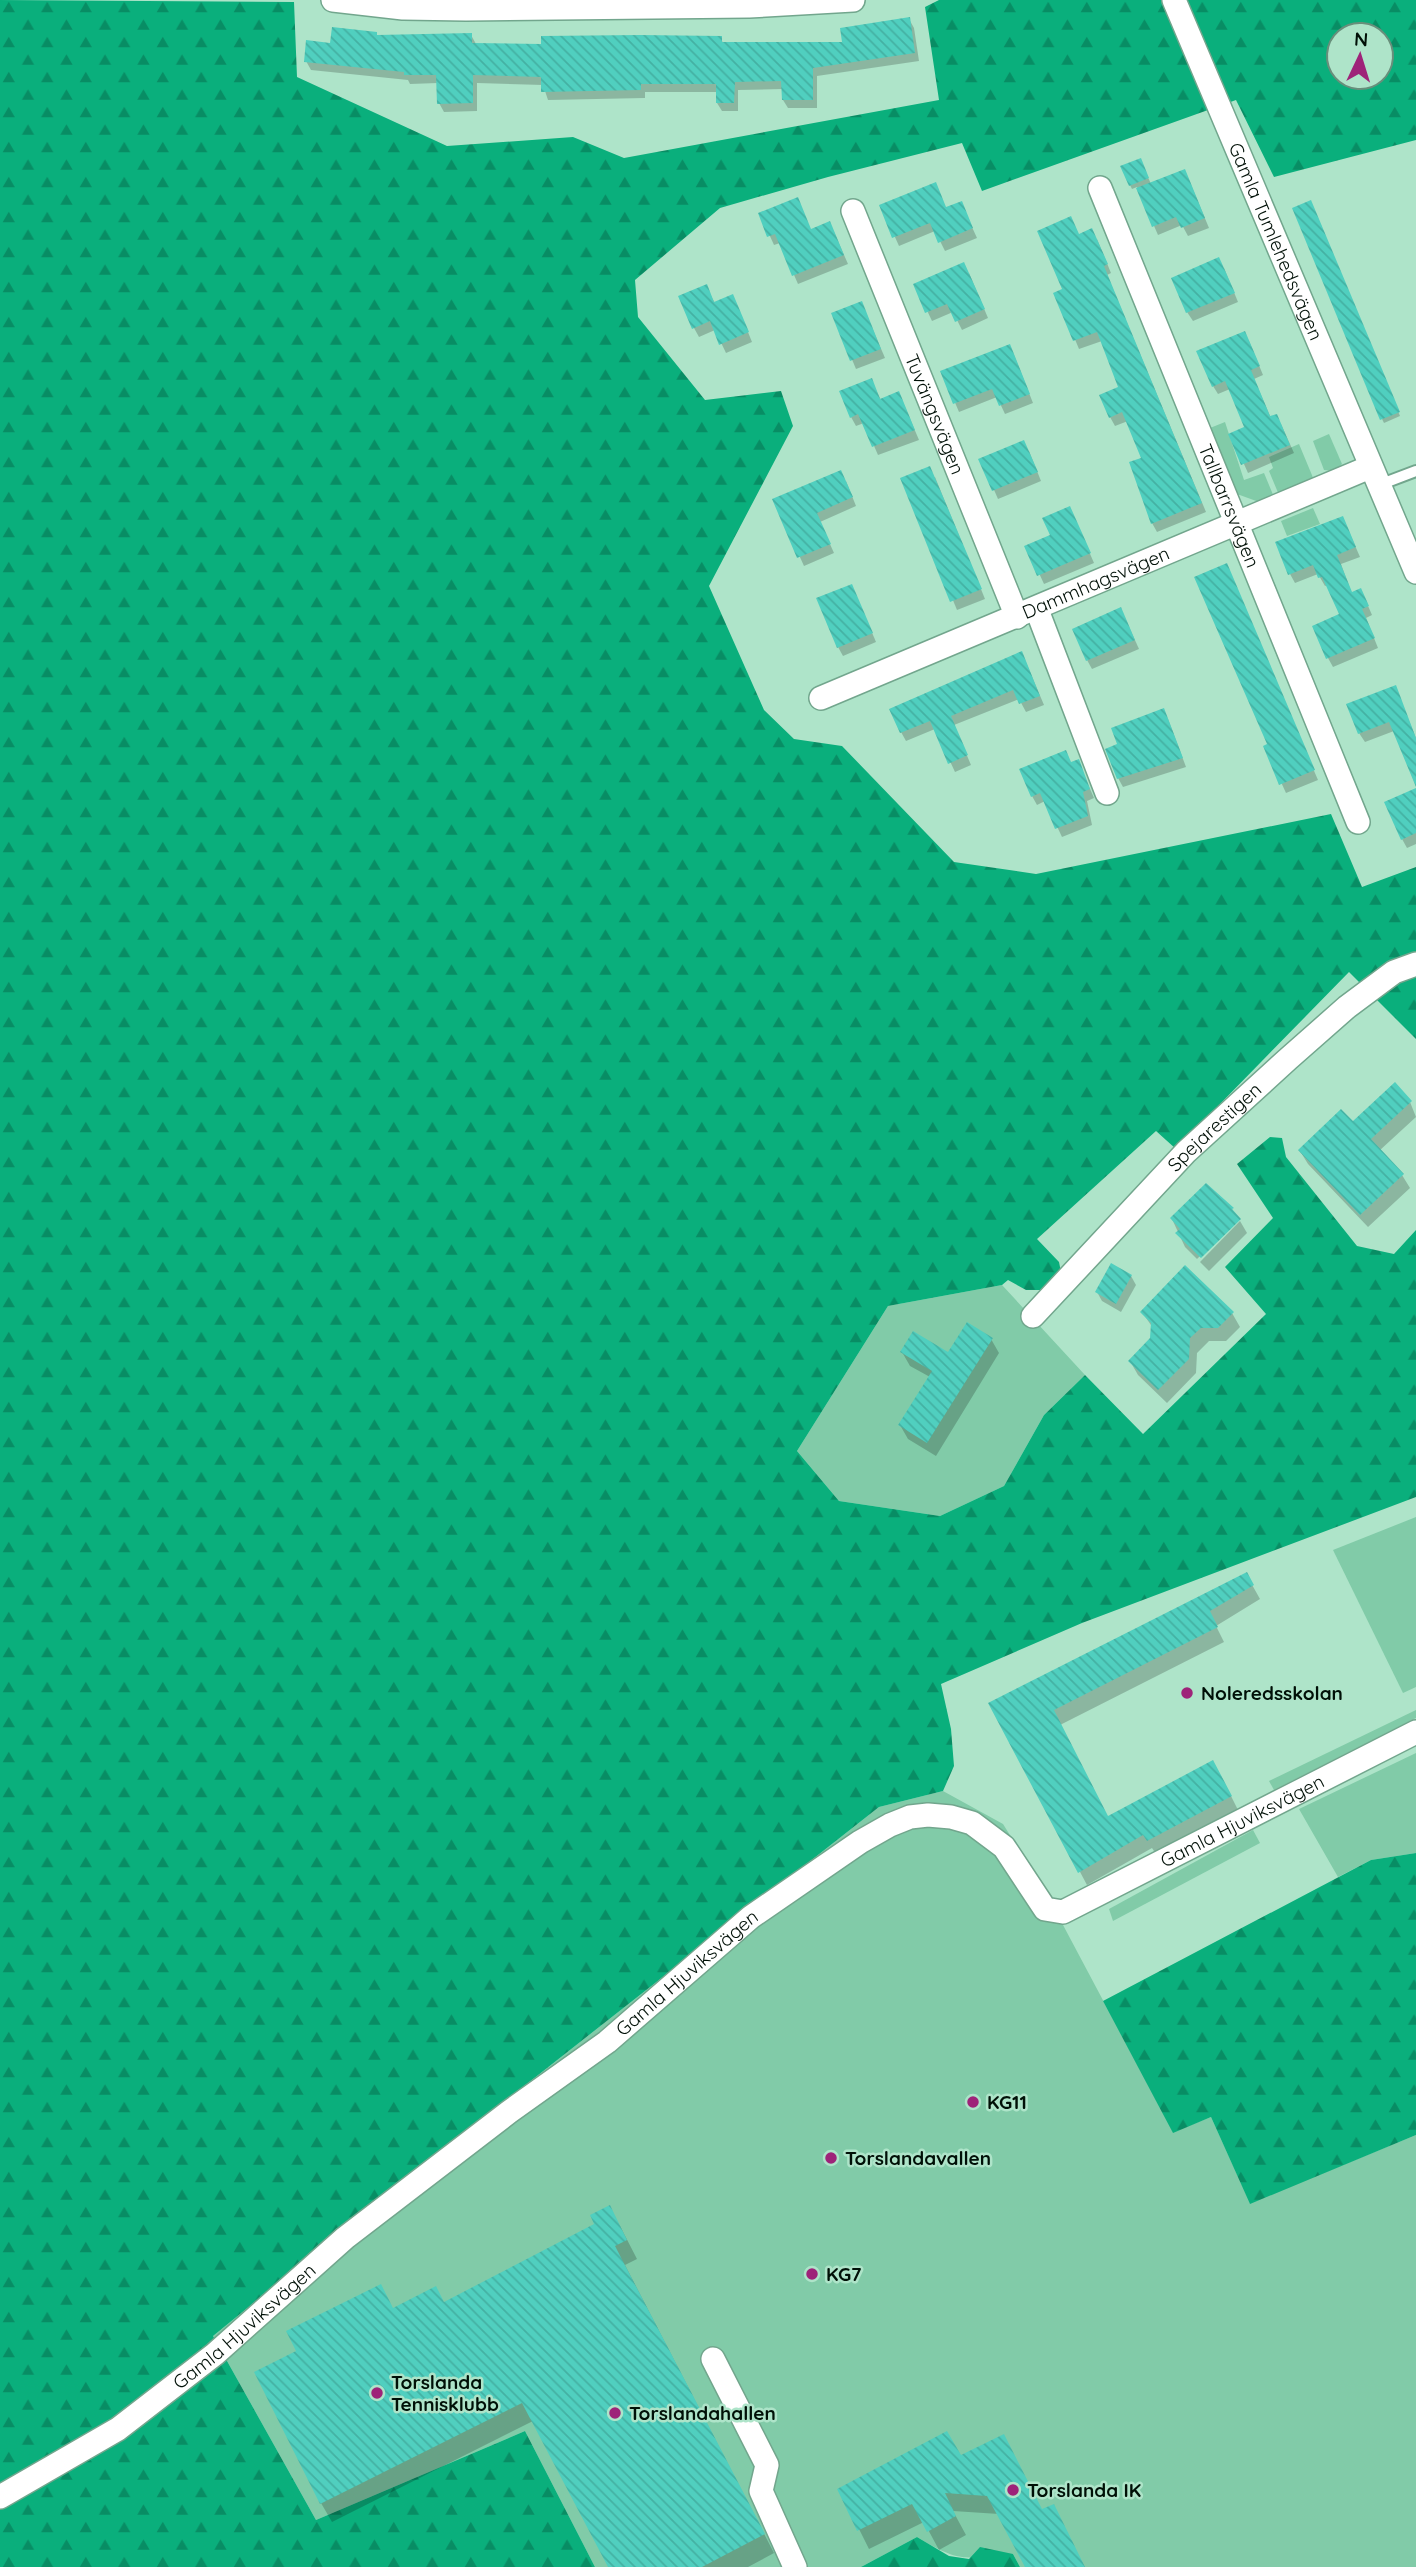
<svg xmlns="http://www.w3.org/2000/svg" width="1416" height="2567" font-family="Quicksand,sans-serif">
	<style>
		.grass { fill: #81cba8 }
		.forest { fill: url(#forest-firs); fill-rule: evenodd }
		.shadow { fill: #0003 }
		.building { fill: url(#building-back-hatch) }
		.lines { fill: none; stroke-linecap: round; stroke-linejoin: round }
		.service-casing { stroke: #72a68d; stroke-width: 14 }
		.minor-casing { stroke: #72a68d; stroke-width: 26 }
		.service { stroke: #fff; stroke-width: 10 }
		.minor { stroke: #fff; stroke-width: 23 }
		.poi-dot { fill: #9e2379; stroke: #aee4c9; stroke-width: 2.5 }
		.labels { text-anchor: middle; stroke-width: 5; stroke-linejoin: round; paint-order: stroke }
		.street-label { font-size: 19px; fill: #001007; stroke: #aee4c9 }
		.poi-label { font-size: 19px; font-weight: bold; fill: #001007; stroke: #aee4c9; text-anchor: start }
	</style>
	<defs>
		<pattern id="forest-firs" width="22" height="20" patternUnits="userSpaceOnUse" patternTransform="scale(1.75)"><rect width="22" height="20" fill="#0aaf7c"/><path d="M5 1l3.5 6h-7zM16 11l3.5 6h-7z" fill="#088d64"/></pattern>
		<pattern id="building-back-hatch" width="6" height="6" patternUnits="userSpaceOnUse" patternTransform="scale(1.75)"><rect width="6" height="6" fill="#50cfbf"/><path d="M-1 5l2 2M0 0l6 6M5-1l2 2" fill="none" stroke="#44b1a3"/></pattern>
	</defs>
	<rect width="100%" height="100%" fill="#aee4c9"/>
	<g class="grass">
		<polygon points="1225,422 1244,480 1264,473 1274,497 1259,502 1237,494 1210,428"/>
		<polygon points="1329,434 1342,464 1335,471 1324,470 1313,441"/>
		<polygon points="1299,444 1314,480 1279,495 1269,471 1273,468 1269,457"/>
		<polygon points="1313,508 1320,524 1287,536 1281,521"/>
		<polygon points="1002,1285 1085,1375 1044,1415 1004,1486 940,1516 839,1501 797,1451 888,1306"/>
		<polygon points="1416,1517 1416,1687 1403,1693 1333,1550"/>
		<polygon points="1416,1710 1416,1718 1274,1790 1269,1781"/>
		<polygon points="1416,1753 1416,1853 1371,1860 1338,1877 1299,1809"/>
		<path d="M943 1791 1003 1824 1046 1893 1173 2132 1211 2117 1250 2203 1416 2135V2567H1020L1013 2554C964 2559 960 2563 917 2537L861 2567H595L525 2431 316 2520 213 2336 402 2182 879 1807Z"/>
		<polygon points="1253,1830 1260,1843 1113,1921 1109,1909"/>
	</g>
	<g class="forest">
		<path d="M0 0 294 2 297 77 447 146 573 137 624 158 939 100 925 7 939 0H1416V140L1274 177 1236 100 982 191 962 143 828 177 720 208 635 280 638 317 705 400 781 391 793 426 709 586 764 710 794 739 842 746 954 862 1036 874 1331 814 1362 887 1416 867V1039L1349 972 1176 1149 1156 1131 1037 1239 1059 1262 1061 1272 1043 1290H1026L1008 1280 1002 1285 888 1306 797 1451 839 1501 940 1516 1004 1486 1044 1415 1085 1375 1143 1434 1266 1314 1225 1267 1273 1218 1237 1164 1270 1137 1282 1138 1286 1157 1357 1246 1394 1254 1416 1230V1497L1082 1623 941 1684 951 1729 954 1766 943 1791 879 1807 402 2182 213 2336 316 2520 525 2431 595 2567H0ZM1339 35H1381V77H1339Z"/>
		<polygon points="1416,1853 1416,2135 1250,2204 1211,2117 1173,2133 1103,2001 1371,1860"/>
		<polygon points="917,2537 949,2556 969,2559 980,2547 1013,2554 1020,2567 861,2567"/>
	</g>
	<g class="shadow">
		<polygon points="909,19 914,28 919,61 817,76 817,108 788,108 783,100 783,89 738,90 738,111 722,111 717,103 717,92 645,92 645,98 548,100 543,85 477,83 477,111 444,112 439,103 438,83 410,84 408,80 311,70 306,61 331,45 378,37 471,35 476,44 542,46 720,38 724,44 844,44"/>
		<polygon points="1142,164 1151,184 1189,180 1209,228 1188,236 1182,225 1158,235 1137,187 1132,189 1130,185"/>
		<polygon points="961,203 977,238 945,251 935,231 899,246 881,206 947,209"/>
		<polygon points="1313,206 1400,416 1384,423 1382,419"/>
		<polygon points="760,214 811,231 834,232 848,264 798,284 780,243 774,245"/>
		<polygon points="1079,236 1097,239 1111,273 1107,275 1206,512 1157,532 1152,523 1143,459 1128,421 1115,426 1110,417 1120,388 1102,341 1079,349 1056,294 1064,290"/>
		<polygon points="1224,268 1238,302 1193,321 1187,312"/>
		<polygon points="969,273 988,318 962,330 953,312 932,321 915,285"/>
		<polygon points="711,296 715,303 737,305 752,342 726,353 715,330 699,337 694,328"/>
		<polygon points="862,304 885,358 856,369 833,314"/>
		<polygon points="1249,341 1263,375 1254,379 1271,418 1281,424 1294,453 1248,473 1231,435 1247,428 1230,389 1218,394 1213,386"/>
		<polygon points="1014,355 1033,403 1005,414 997,397 959,412 942,372"/>
		<polygon points="871,380 881,400 899,393 919,440 878,455 864,423 856,426 851,417"/>
		<polygon points="1029,451 1041,481 998,499 981,460"/>
		<polygon points="935,477 985,599 957,610 903,479"/>
		<polygon points="846,481 856,506 820,522 834,553 804,566 774,500"/>
		<polygon points="1074,517 1094,563 1044,584 1027,547 1052,536"/>
		<polygon points="1343,518 1360,557 1341,564 1352,594 1365,599 1372,615 1366,618 1378,648 1333,667 1328,658 1341,615 1328,585 1325,586 1318,574 1295,583 1290,574"/>
		<polygon points="856,595 876,642 843,656 838,647"/>
		<polygon points="1125,618 1139,649 1092,669 1087,660"/>
		<polygon points="1251,625 1318,780 1286,793 1265,747 1269,745"/>
		<polygon points="1022,653 1044,705 1026,712 1019,699 954,725 971,765 955,772 935,729 906,741 901,732"/>
		<polygon points="1395,687 1416,738 1416,786 1394,731 1365,742 1359,733"/>
		<polygon points="1168,719 1186,767 1123,787 1118,778"/>
		<polygon points="1078,761 1094,798 1087,801 1092,825 1062,837 1045,801 1037,805 1032,796"/>
		<polygon points="1416,790 1416,844 1407,848 1402,839"/>
		<polygon points="1410,1102 1416,1117 1379,1151 1402,1175 1410,1188 1368,1227 1308,1164 1300,1151 1353,1123"/>
		<polygon points="1232,1209 1238,1219 1197,1259 1185,1247 1172,1219"/>
		<polygon points="1240,1221 1247,1233 1209,1271 1200,1262"/>
		<polygon points="1131,1276 1136,1285 1121,1312 1102,1301 1097,1292"/>
		<polygon points="1142,1312 1232,1313 1240,1327 1226,1341 1209,1341 1197,1353 1196,1373 1167,1403 1138,1375 1130,1361 1152,1339 1153,1328"/>
		<polygon points="991,1339 999,1353 936,1456 908,1439 900,1425 930,1377 910,1366 902,1352 949,1355"/>
		<polygon points="1246,1574 1260,1599 1216,1626 1224,1642 1060,1725 1108,1818 1221,1776 1238,1810 1156,1854 1152,1848 1087,1885 990,1703"/>
		<polygon points="597,2225 620,2226 637,2259 625,2265 774,2553 748,2567 610,2567 533,2421 332,2522 321,2503 393,2309 445,2304"/>
		<polygon points="960,2457 1042,2510 1085,2567 1027,2567 999,2514 953,2511 966,2535 939,2550 924,2522 869,2549 839,2489"/>
	</g>
	<g class="building">
		<polygon points="910,17 915,53 813,68 813,100 782,100 781,81 735,82 734,103 716,103 716,84 641,84 641,90 541,92 541,77 473,75 473,103 437,104 436,75 404,75 404,72 304,62 306,40 330,43 332,27 377,32 377,35 472,33 472,43 541,44 541,36 640,35 722,36 722,42 842,42 840,28"/>
		<polygon points="1141,158 1149,178 1129,186 1120,166"/>
		<polygon points="1185,169 1205,218 1181,228 1176,217 1152,227 1136,188"/>
		<polygon points="936,182 946,207 962,201 973,228 938,243 930,223 892,238 879,205"/>
		<polygon points="798,197 811,229 830,221 844,255 792,276 775,234 767,237 758,213"/>
		<polygon points="1311,200 1400,412 1380,420 1292,208"/>
		<polygon points="1071,216 1079,234 1092,228 1108,264 1104,266 1202,503 1151,524 1129,462 1141,458 1122,412 1109,418 1099,395 1118,387 1097,332 1073,341 1053,293 1062,289 1037,231"/>
		<polygon points="1219,257 1235,293 1186,313 1171,278"/>
		<polygon points="964,262 985,309 955,322 947,304 925,313 913,284"/>
		<polygon points="707,284 714,302 733,294 749,332 719,345 710,321 692,329 678,296"/>
		<polygon points="862,301 881,349 850,361 831,313"/>
		<polygon points="1245,331 1260,366 1251,370 1270,416 1277,414 1290,445 1241,465 1228,434 1244,427 1225,381 1212,387 1196,351"/>
		<polygon points="1010,344 1030,394 999,406 992,389 953,404 940,371"/>
		<polygon points="872,378 880,399 899,391 915,430 872,447 858,414 850,418 839,391"/>
		<polygon points="1024,440 1038,472 992,491 978,459"/>
		<polygon points="930,466 982,589 950,602 900,478"/>
		<polygon points="841,470 853,497 817,513 831,544 797,558 772,499"/>
		<polygon points="1070,506 1091,553 1037,576 1024,546 1050,535 1042,518"/>
		<polygon points="1343,516 1356,547 1337,555 1352,592 1361,588 1369,606 1362,609 1375,638 1326,659 1312,626 1339,614 1322,577 1318,578 1313,565 1288,575 1275,542"/>
		<polygon points="1227,563 1315,770 1279,785 1263,746 1267,744 1194,577"/>
		<polygon points="852,584 873,633 837,648 816,598"/>
		<polygon points="1121,607 1135,640 1086,661 1072,629"/>
		<polygon points="1022,651 1040,696 1019,704 1013,690 951,716 968,755 948,764 930,721 900,733 889,709"/>
		<polygon points="1396,685 1416,738 1416,787 1389,722 1358,734 1346,704"/>
		<polygon points="1164,708 1183,758 1117,779 1105,749 1117,744 1111,728"/>
		<polygon points="1066,750 1071,762 1079,759 1090,789 1083,792 1088,816 1055,829 1040,793 1031,797 1019,769"/>
		<polygon points="1416,788 1416,833 1401,840 1384,802"/>
		<polygon points="1395,1082 1412,1101 1371,1139 1404,1174 1360,1215 1298,1150 1341,1109 1353,1121"/>
		<polygon points="1206,1183 1234,1208 1232,1209 1241,1219 1201,1258 1175,1233 1180,1229 1170,1218"/>
		<polygon points="1111,1263 1132,1275 1116,1304 1095,1292"/>
		<polygon points="1185,1265 1234,1312 1218,1328 1201,1328 1190,1338 1189,1359 1158,1390 1128,1361 1150,1338 1151,1323 1140,1312"/>
		<polygon points="967,1322 993,1338 927,1443 898,1425 932,1371 900,1352 913,1331 948,1352"/>
		<polygon points="1247,1572 1254,1585 1210,1611 1218,1627 1054,1710 1108,1816 1213,1760 1232,1796 1147,1841 1143,1835 1078,1873 988,1703"/>
		<polygon points="610,2205 627,2240 615,2246 765,2534 702,2567 608,2567 522,2403 320,2504 254,2372 296,2351 286,2331 381,2284 393,2308 436,2286 444,2302 594,2224 590,2215"/>
		<polygon points="947,2431 961,2455 1004,2434 1042,2509 1054,2504 1085,2567 1025,2567 987,2496 945,2493 956,2516 927,2532 912,2504 857,2531 837,2489"/>
	</g>
	<g class="lines">
		<defs>
			<polyline id="service" points="1379,485 1416,471"/>
			<g id="minor">
				<polyline points="333,0 403,8 466,9 749,6 853,0"/>
				<path id="s1" d="M1174 0 1416 572"/>
				<path id="s2" d="M1100 188 1358 822"/>
				<path id="s3" d="M853 211 1017 617"/>
				<polyline points="1037,610 1107,793"/>
				<path id="s4" d="M821 698 1370 467"/>
				<path id="s5" d="M1033 1316 1186 1152 1288 1059 1347 1007 1394 972 1416 964"/>
				<polyline points="713,2359 767,2465 761,2491 795,2567"/>
				<path id="s6" d="M0 2497 118 2429 215 2354 345 2238 509 2112 607 2042 751 1917 860 1842 890 1825 910 1817 928 1815 951 1817 972 1823 1004 1847 1045 1909 1063 1912 1416 1732"/>
			</g>
		</defs>
		<use href="#service" class="service-casing"/>
		<use href="#minor" class="minor-casing"/>
		<use href="#service" class="service"/>
		<use href="#minor" class="minor"/>
	</g>
	<g class="poi-dot">
		<circle cx="1187" cy="1693" r="7"/>
		<circle cx="973" cy="2102" r="7"/>
		<circle cx="831" cy="2158" r="7"/>
		<circle cx="812" cy="2274" r="7"/>
		<circle cx="377" cy="2393" r="7"/>
		<circle cx="615" cy="2413" r="7"/>
		<circle cx="1013" cy="2490" r="7"/>
	</g>
	<g class="labels">
		<g class="street-label">
			<text dy="7" stroke="none"><textPath href="#s1" startOffset="262">Gamla Tumlehedsvägen</textPath></text>
			<text dy="7" stroke="none"><textPath href="#s3" startOffset="219">Tuvängsvägen</textPath></text>
			<text dy="7" stroke="none"><textPath href="#s2" startOffset="343">Tallbarrsvägen</textPath></text>
			<text dy="7" stroke="none"><textPath href="#s4" startOffset="298">Dammhagsvägen</textPath></text>
			<text dy="7" stroke="none"><textPath href="#s5" startOffset="262">Spejarestigen</textPath></text>
			<text dy="7" stroke="none"><textPath href="#s6" startOffset="1536">Gamla Hjuviksvägen</textPath></text>
			<text dy="7" stroke="none"><textPath href="#s6" startOffset="866">Gamla Hjuviksvägen</textPath></text>
			<text dy="7" stroke="none"><textPath href="#s6" startOffset="299">Gamla Hjuviksvägen</textPath></text>
		</g>
		<g class="poi-label">
			<text x="1201" y="1700">Noleredsskolan</text>
			<text x="987" y="2109">KG11</text>
			<text x="845" y="2165">Torslandavallen</text>
			<text x="826" y="2281">KG7</text>
			<text x="391" y="2389">Torslanda<tspan x="391" dy="22">Tennisklubb</tspan></text>
			<text x="629" y="2420">Torslandahallen</text>
			<text x="1027" y="2497">Torslanda IK</text>
		</g>
	</g>
	<g transform="translate(1360 56) rotate(4)"><circle r="33" fill="#aee4c9" stroke="#688f7b" stroke-width="2"/>
	<path d="M0-5L12 26L0 18L-12 26Z" fill="#9e2379"/>
	<text y="-10" font-size="19" font-weight="bold" text-anchor="middle" fill="#001007">N</text>
	</g>
</svg>
